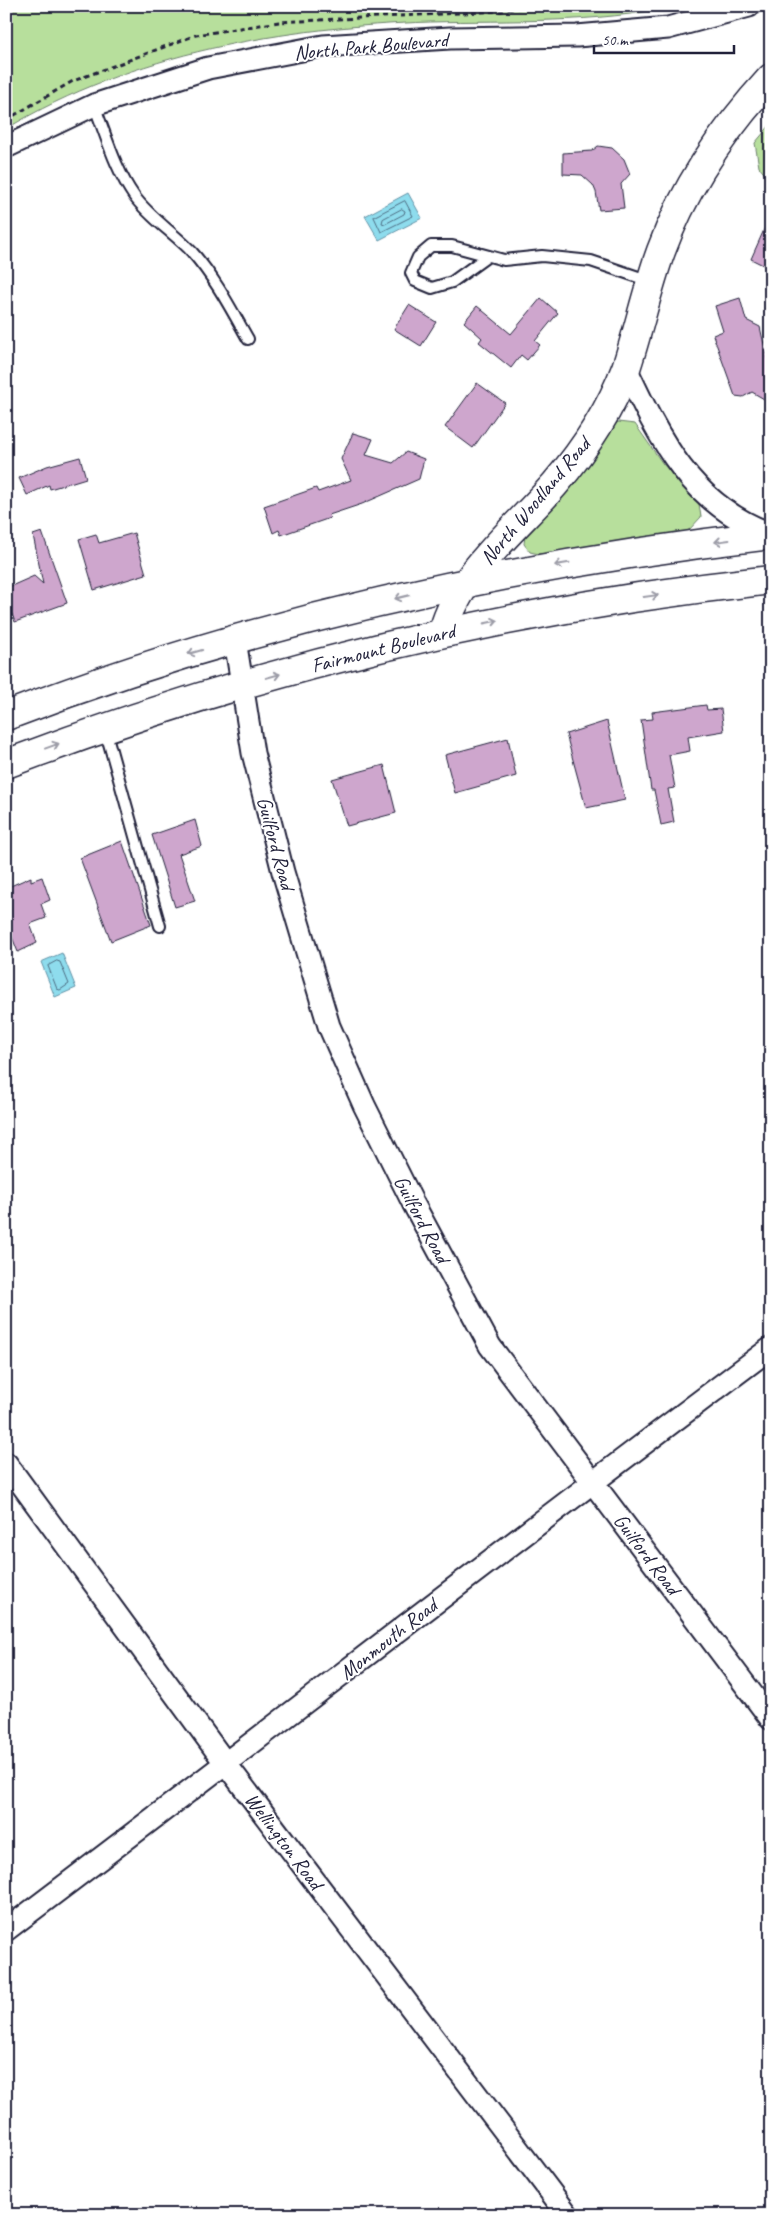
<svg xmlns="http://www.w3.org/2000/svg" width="777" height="2221" font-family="Caveat,sans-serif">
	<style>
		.green { fill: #b7df9c; stroke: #6c806c }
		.water { fill: #8edced; stroke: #6392a6 }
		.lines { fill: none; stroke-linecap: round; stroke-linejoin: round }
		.shore { stroke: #4d6c82; stroke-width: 1 }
		.building { fill: #cea6cd; stroke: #22223b }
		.service-casing { stroke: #22223b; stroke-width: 14 }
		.minor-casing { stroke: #22223b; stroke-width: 25 }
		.secondary-casing { stroke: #22223b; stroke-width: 31 }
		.path { stroke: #22223b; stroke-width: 3; stroke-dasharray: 5 4; stroke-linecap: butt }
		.service { stroke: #fff; stroke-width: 10 }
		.minor { stroke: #fff; stroke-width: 21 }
		.secondary { stroke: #fff; stroke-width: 28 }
		.oneway { stroke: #9c9ca7 }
		.labels { text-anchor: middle; stroke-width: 4; stroke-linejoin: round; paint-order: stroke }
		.street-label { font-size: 21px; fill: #22223b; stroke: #fff }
	</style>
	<rect width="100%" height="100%" fill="#fff"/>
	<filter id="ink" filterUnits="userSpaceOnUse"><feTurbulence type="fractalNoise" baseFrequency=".02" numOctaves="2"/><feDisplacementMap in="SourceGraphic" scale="10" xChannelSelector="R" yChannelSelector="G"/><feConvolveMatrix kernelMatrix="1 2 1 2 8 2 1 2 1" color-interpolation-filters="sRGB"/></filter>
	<g filter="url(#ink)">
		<g class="green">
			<path d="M6 6H675C596 24 511 20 430 22 285 27 133 52 6 129Z"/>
			<polygon points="771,124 771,182 759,167 755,143"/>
			<polygon points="618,422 635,424 663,464 699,504 701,517 689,530 673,537 539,554 530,552 524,544 525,536 559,498 609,429"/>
		</g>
		<g class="water">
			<polygon points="408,193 422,218 379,240 365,216"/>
			<polygon points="62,953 76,988 55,997 41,962"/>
		</g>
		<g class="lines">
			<g class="shore">
				<polygon points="405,201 413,216 381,232 374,217"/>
				<polygon points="402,209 405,211 404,214 385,224 382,223 383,219"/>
				<polygon points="57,961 60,962 69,984 60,990 57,989 48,966"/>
			</g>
		</g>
		<g class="building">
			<polygon points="598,146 612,148 624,159 630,174 621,184 624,208 599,210 596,192 593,185 582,175 563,174 563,153 592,151"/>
			<polygon points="771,214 771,269 751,259"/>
			<polygon points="541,298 558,313 535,341 540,345 527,360 521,355 511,368 479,342 482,338 464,322 477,306 511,334"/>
			<polygon points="740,298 746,320 760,327 771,375 771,403 752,392 743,397 735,396 713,335 723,331 715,306"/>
			<polygon points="409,305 436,322 421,346 394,329"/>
			<polygon points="477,383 505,403 473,448 445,427"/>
			<polygon points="353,433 373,439 366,455 393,463 406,452 424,459 419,479 362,504 329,515 330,518 281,535 279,530 273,533 264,506 316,488 318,492 351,480 341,459"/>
			<polygon points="80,457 86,478 50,489 49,485 27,495 19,478 47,466"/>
			<polygon points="42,532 67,603 15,622 6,599 6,595 12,593 9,587 34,576 43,584 33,535"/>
			<polygon points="134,533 146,574 94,590 79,539 96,534 99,543"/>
			<polygon points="706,705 707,710 721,709 724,731 688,737 690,751 669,755 675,788 668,789 674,822 661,825 654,790 651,790 641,720 653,719 652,712"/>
			<polygon points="607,721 625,800 586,808 566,734"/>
			<polygon points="508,738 516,776 455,793 445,755"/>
			<polygon points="384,765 396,813 347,826 332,779"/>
			<polygon points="195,820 202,846 179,854 195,901 175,907 152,835"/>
			<polygon points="122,841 151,925 111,941 80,858"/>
			<polygon points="31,877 31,881 42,877 50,900 41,904 46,918 30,924 37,943 18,952 6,922 6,888"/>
		</g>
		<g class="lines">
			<defs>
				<g id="service">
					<path d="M94 105C106 135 115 169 134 196 150 218 174 233 192 252 215 278 231 309 248 339"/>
					<polyline points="488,256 452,282 432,288 415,281 411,273 418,257 431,246 452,246 504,260 542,256 591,261 650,281"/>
					<polyline points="105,729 160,926"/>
				</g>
				<g id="minor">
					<polyline points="6,147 94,105 208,68 323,46 450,38 577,36 668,28 749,6"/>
					<path d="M626 368C659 439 692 506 771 534"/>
					<polyline points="235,640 253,753 283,872 329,1026 364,1105 413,1203 490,1346 771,1719"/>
					<polyline points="6,1463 226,1764 568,2215"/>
					<path d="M6 1930C262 1737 514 1540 771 1348"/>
				</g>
				<g id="secondary">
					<path d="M443 632C458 574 516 529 555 484 584 450 610 411 626 368 639 329 647 289 661 251 685 186 724 129 771 78"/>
					<path d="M6 716C252 621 510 565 771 535"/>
					<path d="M6 764C252 670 509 608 771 580"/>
				</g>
			</defs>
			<use href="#service" class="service-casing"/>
			<use href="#minor" class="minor-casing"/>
			<use href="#secondary" class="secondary-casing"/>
			<polyline class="path" points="6,120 73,81 196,35 279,22 501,11 530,6"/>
			<use href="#service" class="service"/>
			<use href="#minor" class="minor"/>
			<use href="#secondary" class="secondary"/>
		</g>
		<defs><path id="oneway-shaft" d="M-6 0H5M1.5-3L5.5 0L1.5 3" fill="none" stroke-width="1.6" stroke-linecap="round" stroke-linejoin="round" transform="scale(1.25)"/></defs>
		<g class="oneway">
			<use href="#oneway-shaft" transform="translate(722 541) rotate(172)"/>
			<use href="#oneway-shaft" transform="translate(562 564) rotate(170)"/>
			<use href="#oneway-shaft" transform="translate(651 596) rotate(-8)"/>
			<use href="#oneway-shaft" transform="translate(402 597) rotate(166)"/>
			<use href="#oneway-shaft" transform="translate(491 622) rotate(-12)"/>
			<use href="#oneway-shaft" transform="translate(195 652) rotate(164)"/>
			<use href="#oneway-shaft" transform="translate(273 676) rotate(-15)"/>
			<use href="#oneway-shaft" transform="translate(52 746) rotate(-20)"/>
		</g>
	</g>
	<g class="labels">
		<g class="street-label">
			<text transform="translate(371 46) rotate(-5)" y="7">North Park Boulevard</text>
			<text transform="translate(535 501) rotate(-50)" y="7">North Woodland Road</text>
			<text transform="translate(383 648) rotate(-14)" y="7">Fairmount Boulevard</text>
			<text transform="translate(276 843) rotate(75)" y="7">Guilford Road</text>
			<text transform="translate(422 1219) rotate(62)" y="7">Guilford Road</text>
			<text transform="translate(647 1554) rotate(53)" y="7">Guilford Road</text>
			<text transform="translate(388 1639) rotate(-38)" y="7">Monmouth Road</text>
			<text transform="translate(284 1841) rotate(53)" y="7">Wellington Road</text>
		</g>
	</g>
	<rect width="777" height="2221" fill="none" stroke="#fff" stroke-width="25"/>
	<rect x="12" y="12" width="752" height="2196" fill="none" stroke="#22223b" stroke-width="2" filter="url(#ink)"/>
	<path d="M594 45v8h140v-8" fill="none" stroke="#22223b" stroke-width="2.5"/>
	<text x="602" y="45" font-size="15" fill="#22223b" stroke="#ffffff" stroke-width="4" paint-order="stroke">50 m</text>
</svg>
